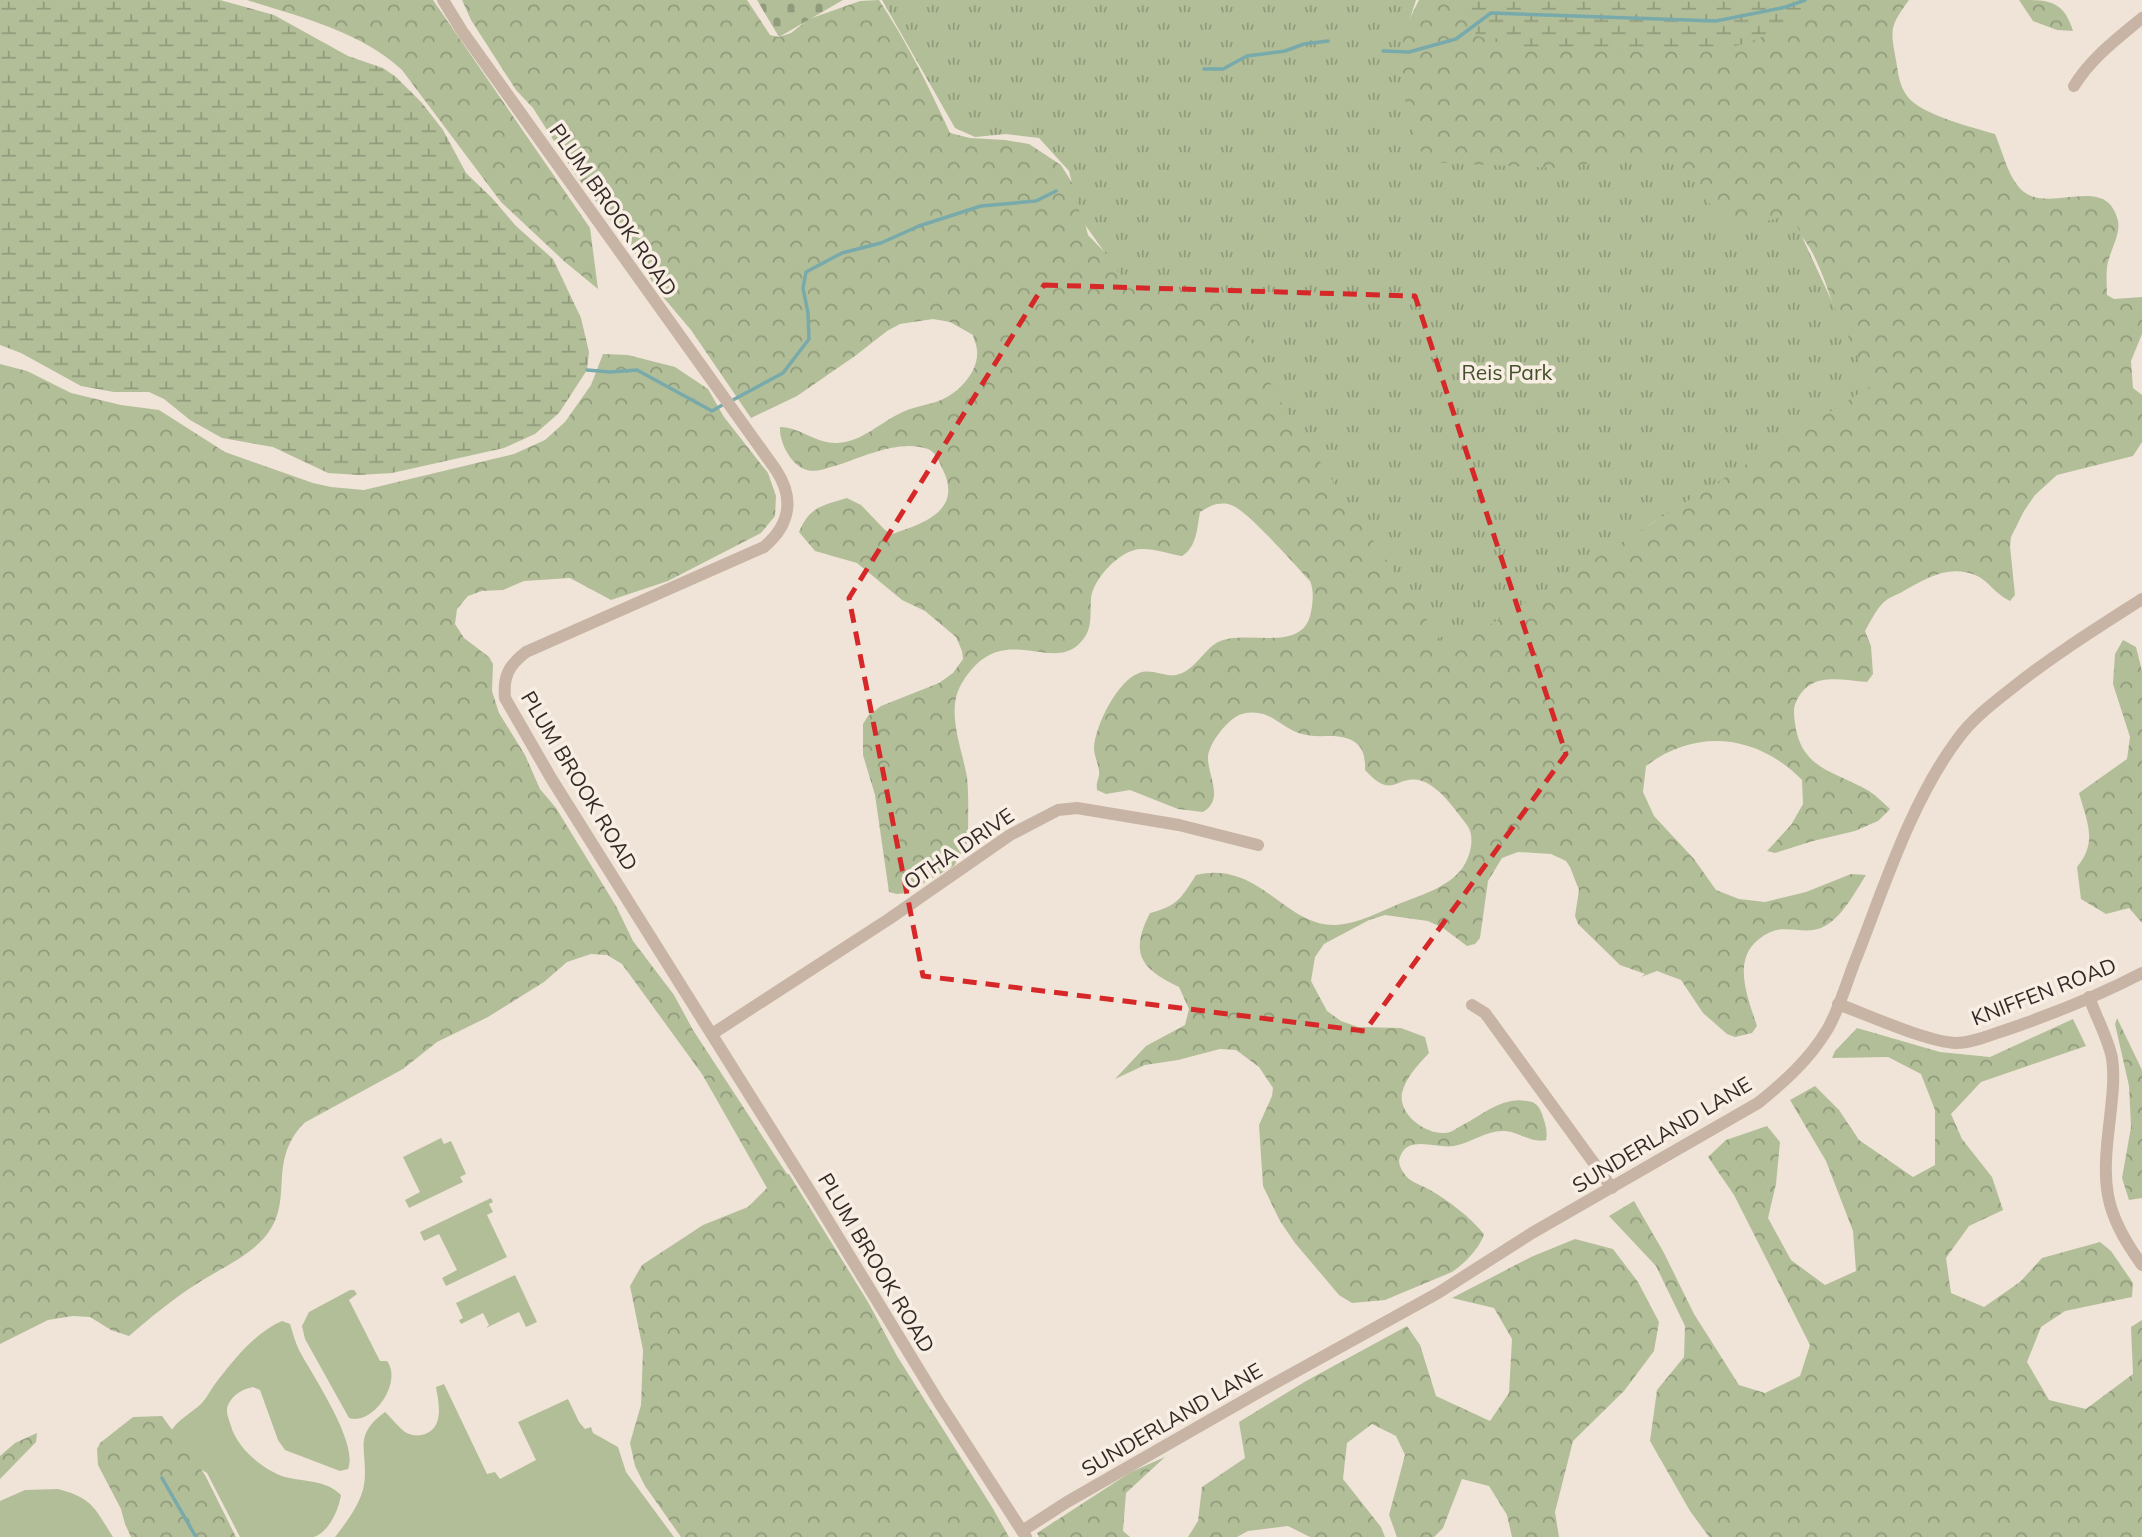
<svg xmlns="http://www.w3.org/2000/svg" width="2142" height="1537" font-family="Mulish,sans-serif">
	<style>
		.grass { fill: #b2be98 }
		.forest { fill: url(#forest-crowns) }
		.wetland { fill: url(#wetland-marsh) }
		.cemetery { fill: url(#cemetery-stones) }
		.park { fill: url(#park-tufts) }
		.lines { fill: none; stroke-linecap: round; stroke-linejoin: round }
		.stream { stroke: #78aaac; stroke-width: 3.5 }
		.minor { stroke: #c7b4a4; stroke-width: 12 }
		.marked { fill: none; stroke: #d62828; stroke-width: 5; stroke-dasharray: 14 9; stroke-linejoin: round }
		.labels { text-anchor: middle; stroke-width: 7; stroke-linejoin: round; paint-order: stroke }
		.street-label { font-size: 21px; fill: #332a26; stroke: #f8eee4 }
		.park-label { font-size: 21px; fill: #43502a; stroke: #f8eee4 }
	</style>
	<defs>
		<pattern id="forest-crowns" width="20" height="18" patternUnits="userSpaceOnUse" patternTransform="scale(1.75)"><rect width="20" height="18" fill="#b2be98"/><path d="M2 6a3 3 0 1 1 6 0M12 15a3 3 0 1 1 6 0" fill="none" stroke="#919b7c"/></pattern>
		<pattern id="wetland-marsh" width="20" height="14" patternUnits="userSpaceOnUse" patternTransform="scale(1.75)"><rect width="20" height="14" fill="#b2be98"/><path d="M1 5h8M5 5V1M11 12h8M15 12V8" fill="none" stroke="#919b7c"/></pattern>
		<pattern id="cemetery-stones" width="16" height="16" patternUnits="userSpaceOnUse" patternTransform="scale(1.75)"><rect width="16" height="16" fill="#b2be98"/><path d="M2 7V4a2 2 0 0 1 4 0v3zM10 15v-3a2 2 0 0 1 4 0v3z" fill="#919b7c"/></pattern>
		<pattern id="park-tufts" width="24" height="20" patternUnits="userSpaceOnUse" patternTransform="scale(1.75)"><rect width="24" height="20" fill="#b2be98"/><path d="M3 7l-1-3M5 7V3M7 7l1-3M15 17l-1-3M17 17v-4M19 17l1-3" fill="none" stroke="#919b7c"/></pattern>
	</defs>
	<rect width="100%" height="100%" fill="#f0e4d8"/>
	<g class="grass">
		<polygon points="441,1138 444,1144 451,1141 466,1174 460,1177 463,1182 409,1208 405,1200 420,1192 403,1157"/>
		<polygon points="491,1198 493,1202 489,1204 493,1212 487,1215 507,1257 446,1286 442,1278 457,1270 439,1234 424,1241 420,1232"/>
		<polygon points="515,1275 537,1322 526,1327 519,1312 486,1328 489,1325 483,1313 461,1324 459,1320 463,1318 456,1303"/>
		<path d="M350 1290H354L357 1294 349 1300 380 1361H387C403 1382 373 1426 349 1418L305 1339 302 1326 309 1312Z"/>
		<path d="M282 1321 290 1324C293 1333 295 1342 299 1350 312 1375 359 1443 348 1469L340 1471 285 1450 278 1440 260 1390 253 1387C243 1389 233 1394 228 1405 225 1412 229 1419 231 1426 237 1448 263 1470 285 1477 304 1482 327 1480 341 1495 339 1509 329 1532 314 1537 305 1537 253 1537 240 1537L207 1473 191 1464 170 1433C176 1420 192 1413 202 1403 208 1396 212 1387 218 1380 235 1358 256 1332 282 1321Z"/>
		<path d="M444 1384 487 1474 495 1472 500 1479 536 1460 518 1422 568 1399 579 1422 585 1429 591 1427 593 1433 618 1447 626 1472 674 1537H335C346 1523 361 1503 364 1485 369 1450 351 1437 385 1412 392 1418 398 1427 405 1432 410 1435 416 1436 421 1435 445 1430 439 1404 436 1387Z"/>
		<path d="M58 1489C93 1498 95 1509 113 1537H0V1501L25 1490Z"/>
	</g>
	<g class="forest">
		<path d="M247 0H433L590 228 598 289 565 262 501 202 402 70C360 31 300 17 247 0Z"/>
		<path d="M462 0H747L770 35 779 37 791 33 809 19 860 1 879 0C907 42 929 87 950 133L970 138 1005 140 1029 144 1061 165 1076 189 1088 235 1116 264 1215 287 1575 562 1651 524 1718 478 1842 331C1833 307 1816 243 1795 231L1383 239 1398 42 1419 0H1909C1890 26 1890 29 1896 60 1898 72 1899 85 1907 96 1921 115 1972 127 1995 134 2003 152 2008 179 2024 192 2052 213 2107 173 2118 221 2121 235 2108 254 2107 268 2106 277 2107 287 2107 295L2114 299 2142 297V334L2131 361 2133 388 2142 395V442L2133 456 2057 475 2035 495 2024 511 2011 537 2010 546 2015 595 2010 601C1996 595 1988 580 1975 575 1949 564 1924 579 1902 592 1896 595 1888 598 1883 603 1876 610 1870 622 1865 631L1871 646 1873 674 1867 682C1839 680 1810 671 1796 702 1793 708 1794 715 1795 723 1801 770 1835 771 1869 791 1877 796 1883 803 1890 809L1878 821 1855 831 1813 841 1775 853 1767 851 1791 825 1803 804 1802 780C1758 735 1697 727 1646 766L1643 792 1654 816 1694 859 1716 890 1739 899 1765 902 1806 892 1851 874 1866 875C1855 892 1843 916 1825 926 1809 935 1794 927 1777 930 1771 931 1762 936 1758 940 1732 961 1748 998 1757 1026L1752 1033 1735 1037 1727 1034 1703 1013 1681 980 1657 971 1641 977 1645 974 1620 965 1578 924 1575 916 1579 890 1570 867 1566 861 1551 854 1518 852 1502 858 1488 881 1480 938 1475 944 1467 946 1443 928 1428 921 1385 915 1369 920 1324 944 1315 957 1311 981 1327 1011 1341 1021 1358 1027 1401 1028 1425 1037 1429 1053C1418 1065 1406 1077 1402 1093 1398 1114 1425 1134 1444 1133 1450 1133 1454 1130 1459 1127 1481 1116 1502 1096 1527 1101 1536 1102 1539 1106 1542 1114 1545 1123 1548 1131 1546 1140 1532 1144 1520 1132 1505 1131 1486 1130 1471 1143 1454 1146 1437 1149 1408 1134 1400 1157 1397 1163 1402 1171 1406 1176 1412 1183 1422 1185 1430 1190 1449 1201 1469 1216 1484 1234 1480 1248 1464 1264 1452 1272L1385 1300 1352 1303 1339 1295 1295 1243 1280 1221 1263 1186 1259 1125 1272 1096 1273 1088 1259 1067 1236 1050 1220 1049 1178 1060 1145 1065 1115 1079 1146 1046 1185 1025 1189 1009 1179 987C1141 969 1129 954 1150 913 1178 906 1181 898 1196 875 1260 860 1285 927 1336 925 1358 924 1381 911 1401 903 1422 895 1447 887 1461 870 1470 858 1476 838 1467 825 1456 811 1440 787 1422 781 1396 773 1394 802 1365 770 1366 747 1357 738 1334 736 1324 736 1311 737 1302 734 1279 728 1271 707 1242 714 1229 717 1207 745 1208 759 1209 779 1224 799 1203 812L1178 809 1130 790 1106 794 1097 790C1096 782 1098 781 1099 775 1100 766 1094 757 1094 748 1095 726 1117 681 1139 673 1151 668 1165 677 1176 675 1195 671 1203 650 1218 642 1247 628 1303 655 1311 612 1313 602 1314 590 1310 581 1296 566 1246 509 1231 505 1219 501 1210 506 1200 512 1197 528 1197 547 1182 556 1169 554 1153 548 1140 549 1120 550 1092 580 1091 599 1090 617 1093 631 1079 644 1049 673 1001 618 962 683 945 710 962 748 967 777 969 796 968 816 968 836L966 845 954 866 906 893 897 894 889 892 875 795 863 755V724L868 716 881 706 939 683 953 673 963 659 962 651 956 637 925 611 902 600 857 563 815 551 799 532C810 506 822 506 847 498L861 505 885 530 892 534C922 524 963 511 943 470 939 462 937 453 928 449 900 439 865 456 838 465 830 467 816 473 807 470 791 466 779 442 780 427 800 427 816 444 837 443 863 442 881 421 905 411 916 406 929 405 941 400 959 393 979 371 977 351 977 346 974 340 973 335L950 322 933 319 900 324 887 331 855 356 797 396 751 418 691 330 658 291 630 245 577 177 533 108 516 90 471 20Z"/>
		<path d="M2019 0C2049 0 2063 0 2073 31L2057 30 2033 21Z"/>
		<path d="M603 354 628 355 675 367 708 389 724 417 768 473 776 496 775 516 761 533 668 581 611 600 570 578 524 581 503 590 482 591 468 596 457 609 455 624 464 638 489 657 493 664 492 691 499 713 525 755 540 789 556 808 616 906 633 941 674 995 693 1030 787 1174H789L868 1302 897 1356 992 1507 1009 1537H681L645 1486 635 1466 630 1443 641 1405 643 1350 630 1286 642 1265 703 1225 748 1207 767 1188 702 1074 622 964 607 955 591 954 567 962 544 982 488 1017 437 1042 403 1069 304 1123C267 1162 294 1198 268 1233 251 1256 221 1268 198 1283 173 1299 151 1317 129 1336L111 1330 90 1317 73 1316 48 1320 0 1344V364L27 371 71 393 121 405 159 410 225 452 313 483 331 487 364 490 514 454 545 440 565 422 591 385Z"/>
		<path d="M2123 640 2136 647 2142 671V923L2129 908 2106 914 2081 899 2077 867C2098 842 2087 822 2079 793L2127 759 2130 737 2113 684 2115 654Z"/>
		<polygon points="2117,1018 2142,1070 2142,1198 2129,1200 2122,1178 2131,1127 2129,1086 2115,1024"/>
		<polygon points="2073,1019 2086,1046 1981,1082 1951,1114 1962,1139 1992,1177 2003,1210 1969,1226 1946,1258 1951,1293 1984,1307 2020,1282 2042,1258 2100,1242 2111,1251 2133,1283 2132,1297 2065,1311 2041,1327 2027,1362 2049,1400 2086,1409 2133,1374 2131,1327 2142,1320 2142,1537 1709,1537 1690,1511 1650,1441 1657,1390 1684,1357 1685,1326 1656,1266 1609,1216 1634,1201 1664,1253 1694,1314 1739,1385 1765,1393 1800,1376 1810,1345 1734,1195 1708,1157 1726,1140 1767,1126 1780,1142 1776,1184 1768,1218 1791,1260 1825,1285 1856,1271 1853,1231 1826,1161 1790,1100 1815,1086 1839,1110 1859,1140 1913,1177 1935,1165 1935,1110 1921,1074 1888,1057 1832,1058 1835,1051 1857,1028 1940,1052 1990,1057"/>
		<polygon points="1575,1239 1613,1249 1638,1282 1659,1322 1654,1351 1624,1391 1573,1441 1555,1512 1559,1537 1512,1537 1507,1515 1489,1486 1462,1479 1443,1528 1434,1537 1397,1537 1389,1515 1405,1455 1396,1436 1372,1424 1347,1443 1343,1479 1381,1527 1385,1537 1310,1537 1288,1526 1248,1531 1237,1537 1188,1537 1198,1521 1202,1487 1245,1458 1239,1422 1306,1381 1407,1326 1420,1345 1436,1396 1490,1421 1509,1393 1512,1339 1494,1308 1452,1298 1531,1257"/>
		<polygon points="162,1416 205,1475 236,1537 131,1537 125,1524 121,1509 98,1465 97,1449 100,1443 133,1417"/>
		<polygon points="37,1433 36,1442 0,1479 0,1456 15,1443"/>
		<polygon points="1165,1457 1126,1493 1123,1531 1130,1537 1039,1537 1037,1533 1131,1472"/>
	</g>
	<g class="wetland">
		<polygon points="0,0 220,0 274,15 348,56 383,68 396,77 422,103 443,130 466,173 492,198 516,226 553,259 581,318 589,352 587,370 559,413 535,434 504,448 392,473 359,475 328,473 273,447 222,438 190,420 164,399 149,392 114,392 81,386 21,353 0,345"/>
		<polygon points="1470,0 1827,0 1792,25 1747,43 1715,51 1666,48 1650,51 1616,51 1597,47 1534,50 1492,41 1476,35 1468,11"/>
	</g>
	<polygon class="cemetery" points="757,0 843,0 779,37"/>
	<polygon class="park" points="882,0 1416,0 1401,46 1406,109 1425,162 1556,168 1635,157 1671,163 1698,185 1722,223 1735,228 1792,215 1871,386 1448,651 1289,416 1259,363 1239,307 1167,294 1122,277 1081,219 1069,171 1039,138 1006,134 975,137 955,128"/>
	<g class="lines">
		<g class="stream">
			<polyline points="1383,51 1409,52 1456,39 1491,13 1716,21 1786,7 1805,0"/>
			<polyline points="1204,69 1223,69 1247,56 1285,51 1304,44 1328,41"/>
			<polyline points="587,370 610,372 637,370 712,411 724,404"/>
			<polyline points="731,401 783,373 809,339 808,313 803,288 806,272 842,253 881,243 919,226 981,206 1036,201 1056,191"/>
			<polyline points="162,1478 196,1537"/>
		</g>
		<g class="minor">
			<path d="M443 0 462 31 776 470C795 499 790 525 764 547L526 652C509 665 503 676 505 698L551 778 818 1204 940 1404 1026 1537"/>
			<path d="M2074 86C2091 58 2117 39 2142 18"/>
			<path d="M2089 997C2096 1017 2108 1038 2112 1058 2115 1078 2112 1098 2110 1118 2102 1183 2102 1210 2142 1265"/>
			<path d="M1838 1004C1868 1015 1927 1042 1956 1043 1971 1043 1988 1036 2003 1031 2050 1015 2098 996 2142 973"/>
			<polyline points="1472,1005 1485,1013 1612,1188"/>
			<polyline points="712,1034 889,919 1010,835 1058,810 1077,808 1179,825 1258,845"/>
			<path d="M1022 1531 1067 1502 1259 1392 1438 1293 1532 1233 1758 1103C1784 1082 1809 1060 1827 1030 1840 1008 1847 980 1857 956 1884 887 1912 800 1957 740 1971 720 1992 704 2011 689 2052 656 2097 628 2142 599"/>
		</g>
	</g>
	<path class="marked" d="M1044 285 1415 296 1566 754 1365 1031 923 976 849 598Z"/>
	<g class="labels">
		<g class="street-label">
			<text transform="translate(613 210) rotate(55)" y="7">PLUM BROOK ROAD</text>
			<text transform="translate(579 781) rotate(59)" y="7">PLUM BROOK ROAD</text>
			<text transform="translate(959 849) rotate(-34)" y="7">OTHA DRIVE</text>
			<text transform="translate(2044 992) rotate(-21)" y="7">KNIFFEN ROAD</text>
			<text transform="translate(1662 1135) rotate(-31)" y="7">SUNDERLAND LANE</text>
			<text transform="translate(876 1263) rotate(59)" y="7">PLUM BROOK ROAD</text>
			<text transform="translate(1172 1420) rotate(-30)" y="7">SUNDERLAND LANE</text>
		</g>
		<g class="park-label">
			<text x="1507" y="380">Reis Park</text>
		</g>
	</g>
</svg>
